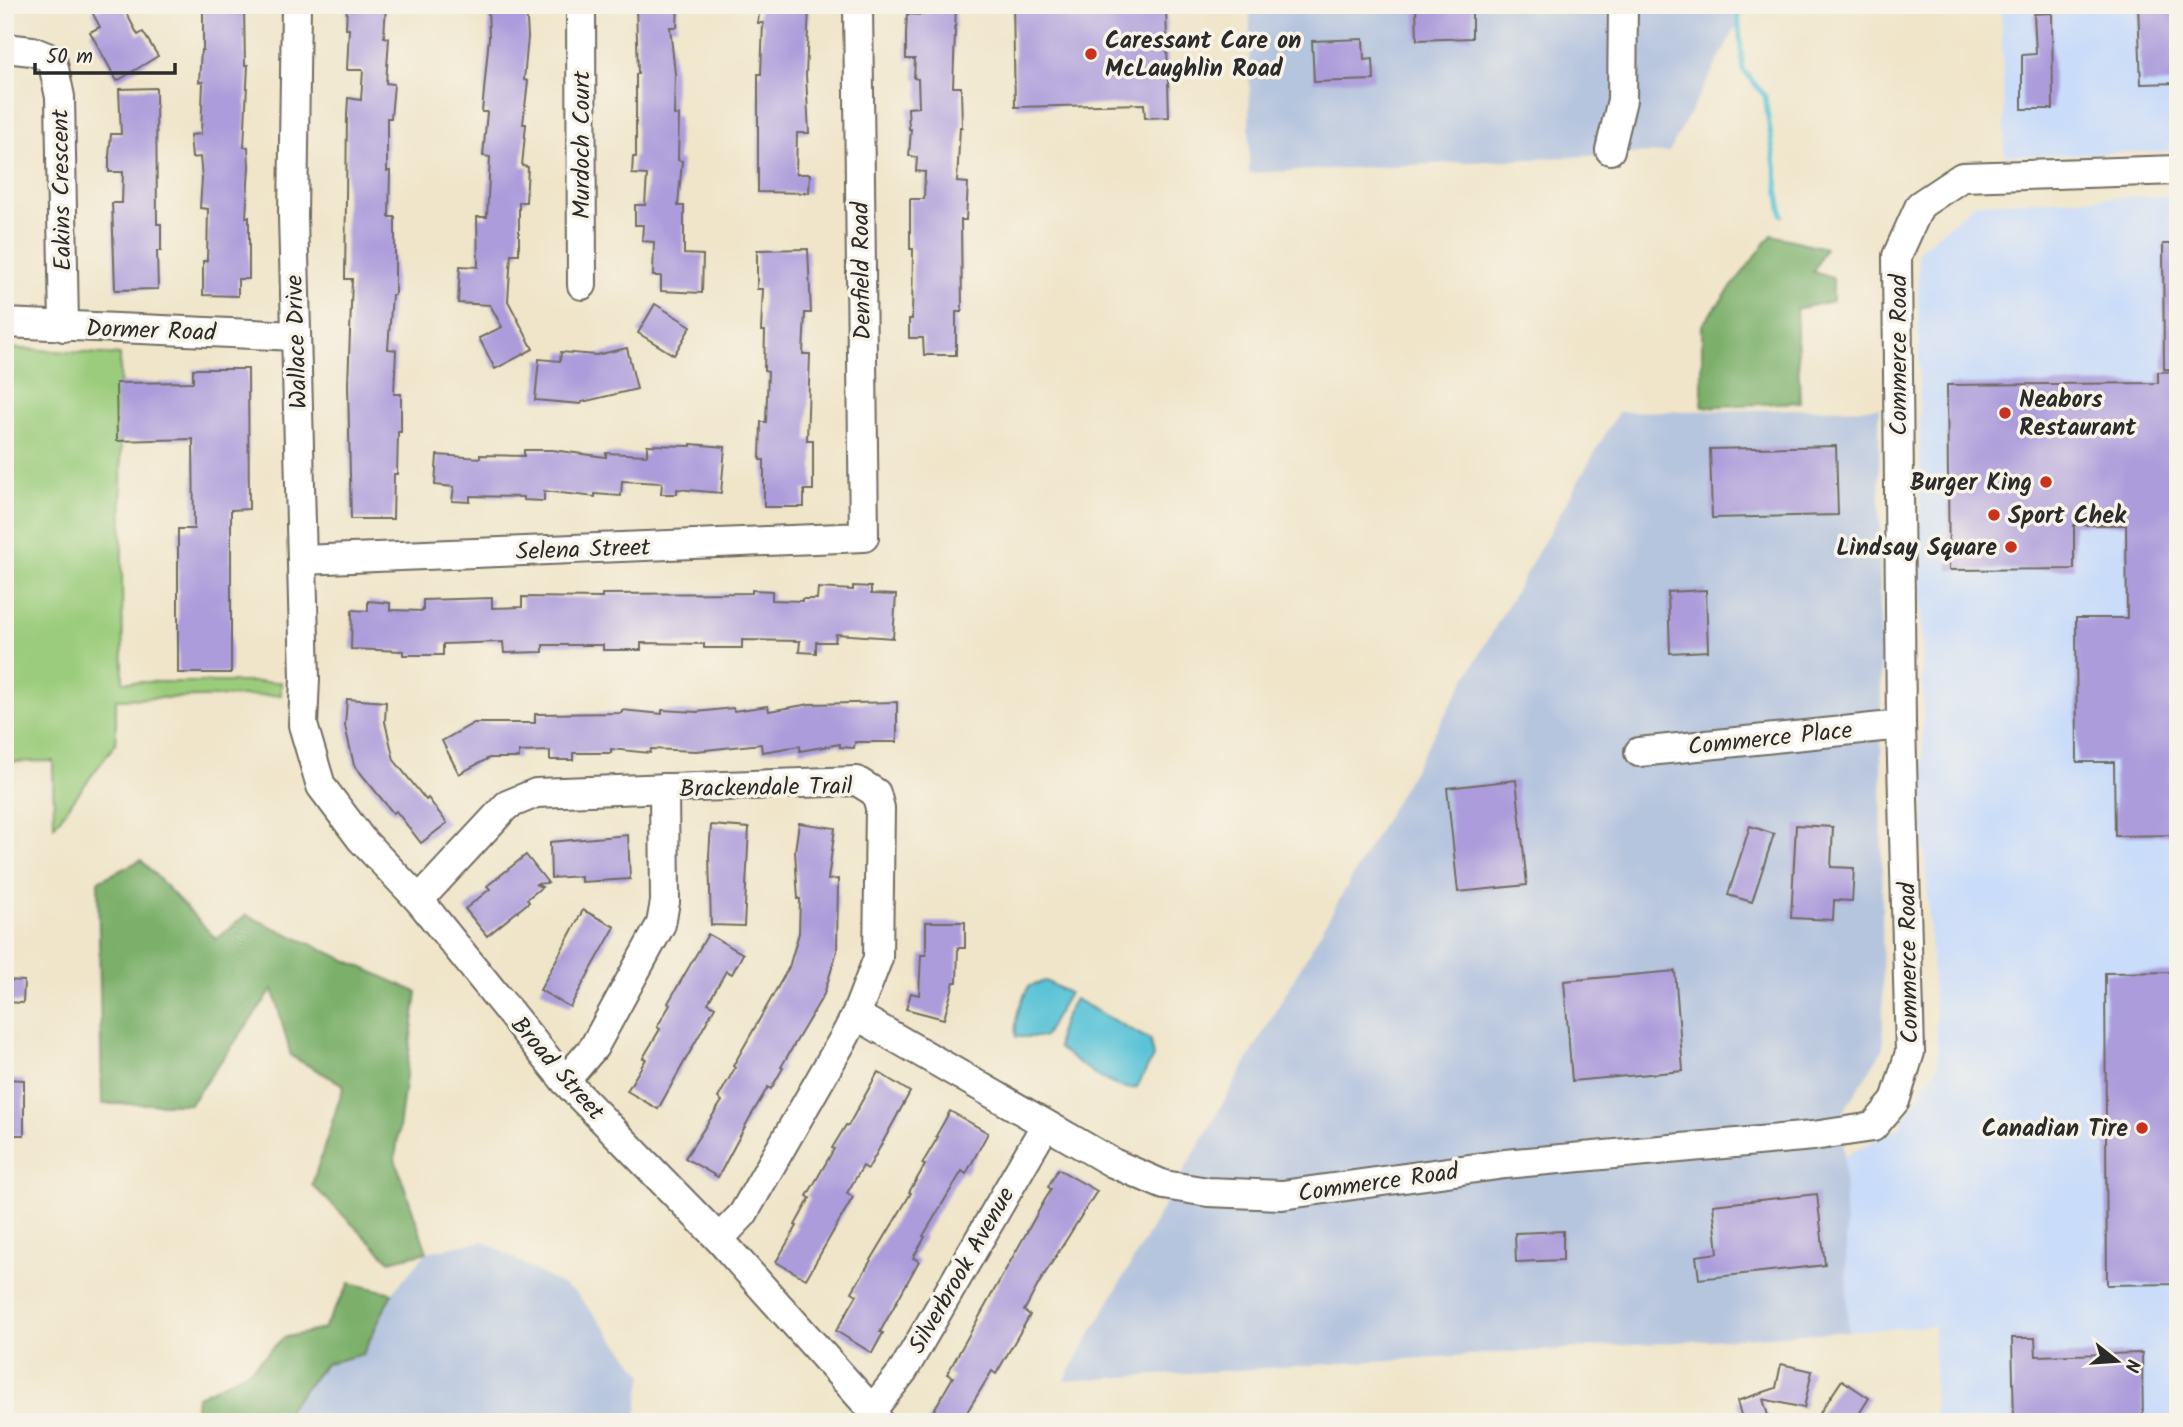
<svg xmlns="http://www.w3.org/2000/svg" width="2183" height="1427" font-family="Kalam,sans-serif">
	<style>
		.built { fill: #c9dcf9 }
		.industrial { fill: #b6c5de }
		.green { fill: #9bcc7b; stroke: #637c53; stroke-width: 2 }
		.forest { fill: #7cb06b; stroke: #546e4b; stroke-width: 2 }
		.water { fill: #5ac3d7; stroke: #427781; stroke-width: 2 }
		.lines { fill: none; stroke-linecap: round; stroke-linejoin: round }
		.stream { stroke: #5ac3d7; stroke-width: 5 }
		.building { fill: #ac9cdb }
		.minor-casing { stroke: #706c62; stroke-width: 32 }
		.minor { stroke: #fff; stroke-width: 28 }
		.poi-dot { fill: #c8321e; stroke: #f7f3e8; stroke-width: 2.5 }
		.labels { text-anchor: middle; stroke-width: 7; stroke-linejoin: round; paint-order: stroke }
		.poi-label { font-size: 24px; font-weight: bold; fill: #2b2b2b; stroke: #f7f3e8; text-anchor: start }
		.street-label { font-size: 24px; fill: #2b2b2b; stroke: #f7f3e8 }
	</style>
	<rect width="100%" height="100%" fill="#f7f3e8"/>
	<filter id="ink" filterUnits="userSpaceOnUse"><feTurbulence type="fractalNoise" baseFrequency=".0143" numOctaves="2"/><feDisplacementMap in="SourceGraphic" scale="14" xChannelSelector="R" yChannelSelector="G"/><feConvolveMatrix kernelMatrix="1 2 1 2 8 2 1 2 1" color-interpolation-filters="sRGB"/></filter>
	<filter id="wash" filterUnits="userSpaceOnUse"><feTurbulence type="fractalNoise" baseFrequency=".00686" numOctaves="4" result="noise"/><feDisplacementMap in="SourceGraphic" scale="28" xChannelSelector="R" yChannelSelector="G"/><feGaussianBlur stdDeviation="1.57" result="paint"/><feColorMatrix in="noise" values="0 0 0 0 0 0 0 0 0 0 0 0 0 0 0 0 0 1.4 0 .05"/><feComposite in="paint" operator="in"/></filter>
	<g filter="url(#wash)">
		<rect width="100%" height="100%" fill="#f0e5c9"/>
		<g class="built">
			<polygon points="2001,5 2178,5 2178,151 2005,156"/>
			<polygon points="2178,195 2178,1422 1935,1422 1933,1326 1848,1331 1843,1157 1899,1128 1938,1064 1924,839 1918,251 1975,203"/>
		</g>
		<g class="industrial">
			<polygon points="1250,5 1748,5 1669,152 1249,173"/>
			<polygon points="1879,408 1883,1049 1843,1112 1848,1331 1064,1381 1618,412"/>
			<polygon points="483,1241 576,1293 643,1374 635,1422 277,1422 325,1364 363,1354 392,1293 427,1252"/>
		</g>
		<polygon class="green" points="5,348 120,355 123,682 281,682 281,695 116,699 116,743 54,826 53,761 5,762"/>
		<g class="forest">
			<polygon points="1772,235 1825,248 1813,272 1833,278 1833,301 1796,309 1800,402 1702,407 1702,325"/>
			<polygon points="141,860 216,939 246,915 417,992 395,1159 427,1252 390,1261 312,1185 344,1085 291,1056 273,989 190,1104 102,1104 98,881"/>
			<polygon points="350,1283 392,1293 363,1354 325,1364 277,1422 194,1422 197,1397 250,1370 283,1338 323,1329"/>
		</g>
		<g class="water">
			<path d="M1045 981 1069 993 1044 1037H1016C1014 1017 1020 1003 1029 986Z"/>
			<path d="M1075 999 1150 1040 1153 1057 1137 1087C1116 1096 1077 1060 1058 1048 1057 1029 1066 1015 1075 999Z"/>
		</g>
		<g class="lines">
			<polyline class="stream" points="1737,5 1743,70 1765,96 1782,215"/>
		</g>
		<g id="blocks">
			<g class="building">
				<polygon points="105,5 122,5 138,35 143,32 158,56 117,81 90,32 100,27 92,12"/>
				<polygon points="347,5 386,5 384,37 389,38 386,83 394,84 391,118 387,118 387,171 390,171 389,217 395,217 395,295 392,295 388,349 396,350 394,394 401,394 401,432 398,432 397,474 394,474 393,519 351,519 348,385 352,279 345,279 347,115 348,98 361,100 363,70 347,70 349,29 346,29"/>
				<polygon points="488,5 526,5 528,37 524,80 528,81 523,124 526,124 522,166 528,167 526,202 519,202 519,254 511,254 508,301 533,349 495,369 479,338 502,327 490,305 458,303 460,266 478,267 477,217 487,217 490,157 483,156 487,112 482,112 489,37"/>
				<polygon points="636,5 678,5 677,27 670,27 675,74 674,115 679,115 678,160 682,161 678,206 684,206 684,254 703,255 702,293 661,291 661,276 653,276 654,242 642,241 643,225 635,225 635,205 645,205 647,175 632,174 633,157 636,157 636,74 638,74"/>
				<polygon points="760,5 809,7 806,75 809,133 797,133 796,174 810,174 809,193 758,192 758,74 761,74 763,23 758,23"/>
				<polygon points="922,5 956,5 953,87 961,87 962,127 960,127 957,182 968,183 966,220 961,220 962,312 956,312 956,355 924,355 923,338 909,338 909,319 912,319 913,249 910,249 910,199 924,199 925,172 916,171 917,157 909,156 911,129 909,129 908,108 919,107 918,79 914,78 915,59 906,59 906,33 907,14 922,15"/>
				<polygon points="1013,5 1166,5 1169,117 1145,118 1144,104 1015,107"/>
				<polygon points="1416,5 1472,5 1472,38 1417,40"/>
				<polygon points="2138,5 2178,5 2178,83 2141,84"/>
				<polygon points="244,7 245,65 248,65 244,147 248,147 249,166 246,217 249,217 249,279 238,279 238,296 203,295 203,261 207,261 208,209 200,208 202,178 200,157 192,158 190,135 201,134 203,82 199,82 201,50 203,50 203,8"/>
				<polygon points="2052,13 2053,109 2022,109 2022,55 2036,54 2034,14"/>
				<polygon points="1363,39 1364,60 1373,59 1374,80 1314,82 1312,41"/>
				<polygon points="156,88 157,224 161,224 161,251 157,251 158,289 115,290 112,203 122,203 123,172 109,172 109,156 111,134 121,134 119,89"/>
				<polygon points="2163,244 2178,244 2178,369 2164,369"/>
				<polygon points="808,249 811,313 805,313 803,354 810,354 807,440 813,440 813,490 804,490 804,507 764,507 764,460 760,460 761,422 766,422 768,372 764,371 765,331 761,331 763,289 757,289 757,250"/>
				<polygon points="655,304 691,326 674,355 638,333"/>
				<polygon points="627,348 637,389 582,402 581,404 535,400 539,359 560,361 561,352 596,355"/>
				<polygon points="193,369 248,369 249,509 231,510 231,673 178,673 178,529 194,529 193,439 117,441 116,383 193,382"/>
				<polygon points="2178,371 2178,835 2115,836 2114,762 2077,762 2076,618 2127,618 2126,525 2074,525 2074,569 1949,570 1947,385 2158,383 2158,372"/>
				<polygon points="691,444 725,447 721,493 677,489 677,494 661,494 662,483 622,481 621,496 595,494 595,497 544,491 544,501 523,500 523,497 470,496 470,502 452,501 454,487 435,485 437,455 480,458 480,455 524,456 524,450 552,450 606,457 606,453 647,455 647,445 691,446"/>
				<polygon points="1836,446 1838,515 1712,518 1710,449"/>
				<polygon points="853,586 871,587 871,594 896,595 893,638 836,634 835,642 816,642 816,653 799,652 800,641 742,640 742,648 704,648 704,644 641,643 641,650 603,650 603,645 543,645 543,652 504,653 503,642 443,644 443,655 403,655 403,651 351,649 352,610 368,611 368,601 390,603 390,610 423,611 423,600 492,598 492,608 522,607 522,597 602,598 602,594 752,593 752,590 772,591 772,600 802,601 802,599 817,599 818,588 853,590"/>
				<polygon points="1706,590 1708,651 1670,653 1668,592"/>
				<polygon points="347,699 386,702 385,722 394,760 426,800 428,798 447,823 421,843 396,811 393,813 354,765 345,726"/>
				<polygon points="897,702 897,742 855,742 854,748 840,747 840,744 800,751 800,746 762,752 761,744 696,751 651,749 650,753 611,749 611,753 573,753 573,760 550,760 550,751 519,752 519,758 489,758 459,774 442,741 474,723 535,723 535,714 622,713 622,710 662,714 662,710 697,712 733,708 734,711 768,706 769,711 810,704"/>
				<polygon points="1516,780 1527,885 1458,892 1447,788"/>
				<polygon points="799,823 835,828 828,880 838,879 837,951 824,994 781,1067 783,1068 771,1089 768,1087 749,1119 718,1177 685,1158 722,1101 718,1098 735,1068 733,1066 789,967 799,933 800,899 798,899 795,851"/>
				<polygon points="711,825 749,828 744,926 711,925 709,856"/>
				<polygon points="1796,825 1833,827 1831,867 1854,868 1852,901 1834,900 1833,920 1791,918"/>
				<polygon points="1750,826 1774,834 1752,902 1728,895"/>
				<polygon points="628,835 630,879 581,882 581,876 551,878 550,842"/>
				<polygon points="526,855 548,883 535,884 542,887 527,899 529,902 487,936 465,909 490,889 487,886"/>
				<polygon points="583,910 615,927 570,1007 540,990"/>
				<polygon points="926,922 965,922 965,948 958,948 957,982 954,982 944,1019 906,1009 911,993 919,995 921,955 926,955"/>
				<polygon points="708,934 743,954 732,974 726,971 708,1003 715,1007 658,1109 627,1091 646,1059 643,1058 660,1029 657,1027 670,1005 668,1003"/>
				<polygon points="1675,971 1683,1071 1572,1081 1564,981"/>
				<polygon points="2178,972 2178,1284 2107,1285 2105,973"/>
				<polygon points="5,980 24,981 23,1003 5,1002"/>
				<polygon points="878,1072 910,1092 868,1169 863,1166 847,1193 853,1197 806,1279 776,1262 797,1226 795,1225 810,1198 807,1196 834,1149 832,1148 846,1125 848,1126"/>
				<polygon points="5,1079 24,1080 24,1135 5,1135"/>
				<polygon points="950,1111 988,1133 966,1174 962,1171 923,1236 925,1237 913,1258 919,1261 880,1332 883,1333 872,1353 836,1331 857,1295 852,1292 911,1193 909,1192 925,1165 922,1164 938,1137 936,1136"/>
				<polygon points="1058,1169 1097,1191 1039,1283 1024,1311 1030,1315 996,1374 992,1371 961,1422 927,1422 953,1377 947,1374 1051,1189 1048,1187"/>
				<polygon points="1817,1194 1825,1265 1699,1279 1696,1256 1718,1253 1713,1205"/>
				<polygon points="1563,1231 1563,1260 1516,1262 1515,1233"/>
				<polygon points="2012,1338 2035,1338 2036,1356 2142,1353 2143,1422 2014,1422"/>
				<polygon points="1781,1364 1812,1371 1804,1408 1763,1399 1770,1422 1743,1422 1737,1401 1776,1388"/>
				<polygon points="1842,1380 1869,1398 1854,1422 1814,1422"/>
			</g>
		</g>
	</g>
	<g filter="url(#ink)">
		<use href="#blocks" fill-opacity="0" stroke="#706c62" stroke-width="2"/>
		<g class="lines">
			<defs>
				<g id="minor">
					<polyline points="296,5 293,216 305,678 303,725 321,786 361,839 419,900 565,1081 719,1239 872,1410 879,1422"/>
					<polyline points="581,5 582,285"/>
					<polyline points="5,48 32,51 52,59 60,97 64,327"/>
					<polyline points="1610,150 1622,100 1623,5"/>
					<polyline points="5,323 296,336"/>
					<polyline points="302,560 864,537 858,5"/>
					<polyline points="1639,752 1901,725"/>
					<polyline points="419,900 507,805 536,793 857,781 876,793 880,808 878,958 856,1015 844,1038 743,1214 719,1239"/>
					<polyline points="856,1015 1113,1163 1164,1185 1208,1192 1282,1195 1505,1164 1813,1136 1873,1127 1895,1101 1910,1052 1901,725 1897,256 1920,205 1962,177 2178,170"/>
					<polyline points="565,1081 594,1047 661,924 665,902 664,788"/>
					<polyline points="872,1410 903,1371 1045,1126"/>
				</g>
			</defs>
			<use href="#minor" class="minor-casing"/>
			<use href="#minor" class="minor"/>
		</g>
	</g>
	<g class="poi-dot">
		<circle cx="1091" cy="54" r="7"/>
		<circle cx="2005" cy="413" r="7"/>
		<circle cx="2046" cy="482" r="7"/>
		<circle cx="1994" cy="515" r="7"/>
		<circle cx="2011" cy="547" r="7"/>
		<circle cx="2142" cy="1128" r="7"/>
	</g>
	<g class="labels">
		<g class="poi-label">
			<text x="1105" y="48">Caressant Care on<tspan x="1105" dy="28">McLaughlin Road</tspan></text>
			<text x="2019" y="407">Neabors<tspan x="2019" dy="28">Restaurant</tspan></text>
			<text x="2032" y="490" text-anchor="end">Burger King</text>
			<text x="2008" y="523">Sport Chek</text>
			<text x="1997" y="555" text-anchor="end">Lindsay Square</text>
			<text x="2128" y="1136" text-anchor="end">Canadian Tire</text>
		</g>
		<g class="street-label">
			<text transform="translate(581 145) rotate(-90)" y="8">Murdoch Court</text>
			<text transform="translate(61 190) rotate(-91)" y="8">Eakins Crescent</text>
			<text transform="translate(861 271) rotate(-91)" y="8">Denfield Road</text>
			<text transform="translate(151 330) rotate(2)" y="8">Dormer Road</text>
			<text transform="translate(296 342) rotate(-92)" y="8">Wallace Drive</text>
			<text transform="translate(1898 355) rotate(-90)" y="8">Commerce Road</text>
			<text transform="translate(583 549) rotate(-2)" y="8">Selena Street</text>
			<text transform="translate(1770 738) rotate(-6)" y="8">Commerce Place</text>
			<text transform="translate(766 787) rotate(-1)" y="8">Brackendale Trail</text>
			<text transform="translate(1908 963) rotate(-91)" y="8">Commerce Road</text>
			<text transform="translate(558 1068) rotate(49)" y="8">Broad Street</text>
			<text transform="translate(1378 1182) rotate(-8)" y="8">Commerce Road</text>
			<text transform="translate(961 1270) rotate(-60)" y="8">Silverbrook Avenue</text>
		</g>
	</g>
	<rect width="2183" height="1427" fill="none" stroke="#f7f3e8" stroke-width="28"/>
	<g transform="translate(2117 1361) rotate(107)" stroke="#f7f3e8" stroke-width="5" paint-order="stroke">
	<path d="M0-5L12 26L0 18L-12 26Z" fill="#2b2b2b"/>
	<text y="-10" font-size="19" font-weight="bold" text-anchor="middle" fill="#2b2b2b">N</text>
	</g>
	<path d="M35 63v10h140v-10" fill="none" stroke="#2b2b2b" stroke-width="3.5"/>
	<text x="46" y="63" font-size="21" fill="#2b2b2b" stroke="#f7f3e8" stroke-width="5" paint-order="stroke">50 m</text>
</svg>
